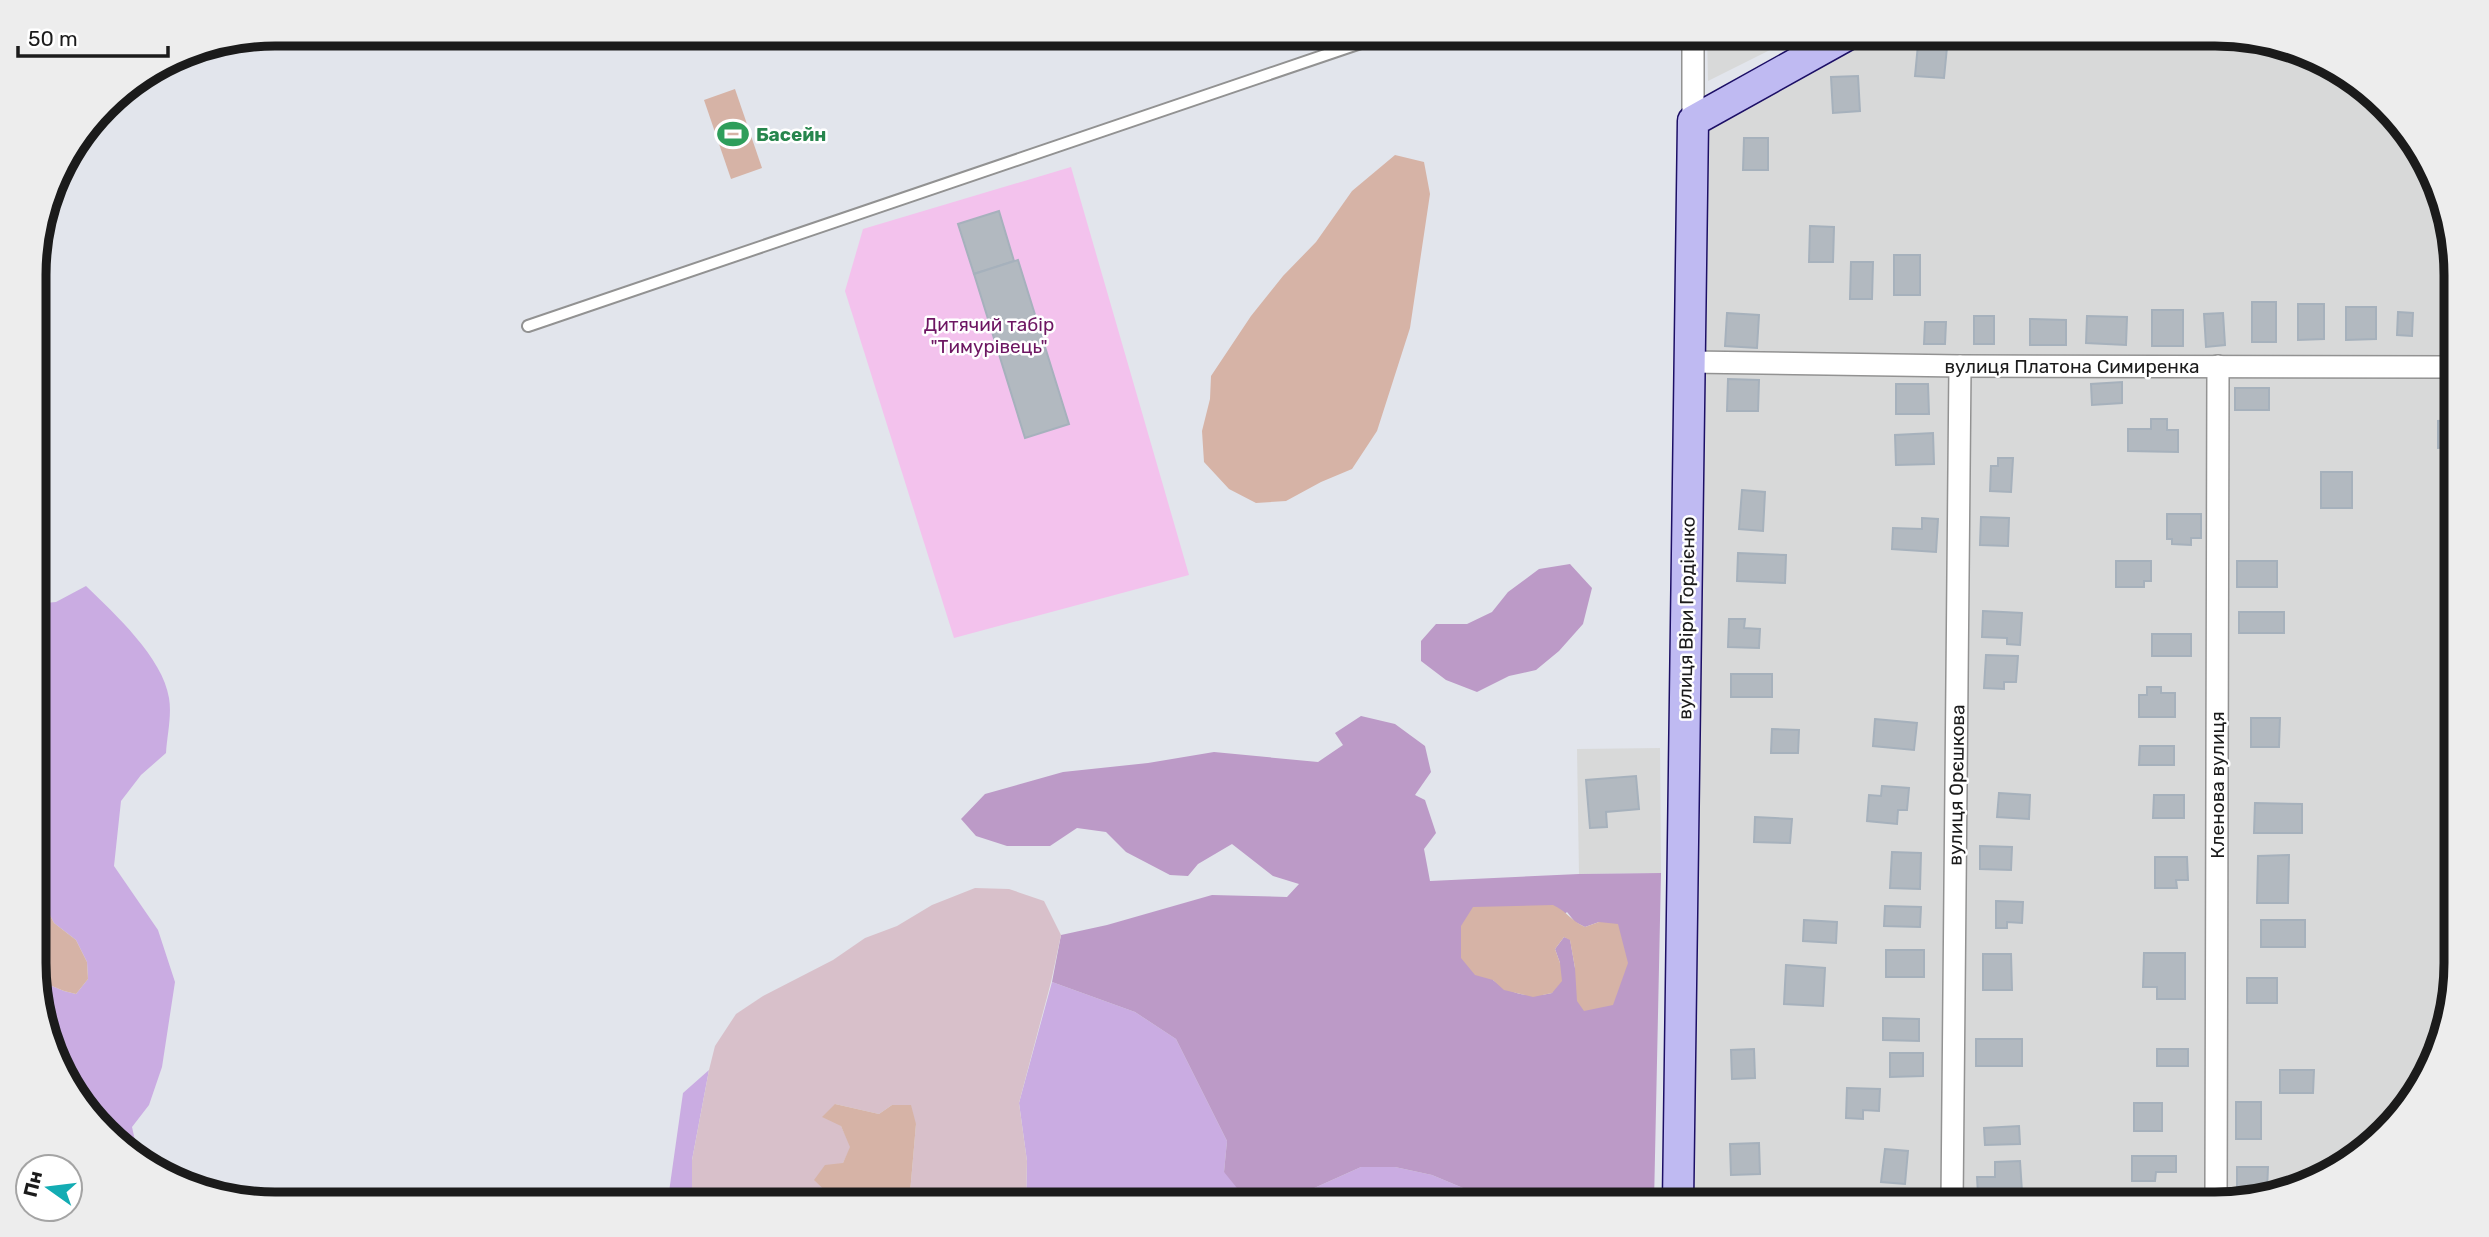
<svg xmlns="http://www.w3.org/2000/svg" width="2489" height="1237" font-family="Rubik,sans-serif">
	<style>
		.residential { fill: #d8d9d9 }
		.grass { fill: #caace2 }
		.forest { fill: #bc9ac7; fill-rule: evenodd }
		.wetland { fill: #d8c0ca }
		.park { fill: #f3c2ed }
		.water { fill: #d6b3a6 }
		.building { fill: #b2b9c0; stroke: #a6b1bc; stroke-width: 2 }
		.lines { fill: none; stroke-linecap: round; stroke-linejoin: round }
		.lane-casing { stroke: #929292; stroke-width: 14 }
		.street-casing { stroke: #929292; stroke-width: 24 }
		.secondary-casing { stroke: #1c0f66; stroke-width: 33 }
		.lane { stroke: #fff; stroke-width: 10 }
		.street { stroke: #fff; stroke-width: 21 }
		.secondary { stroke: #bfbaf2; stroke-width: 30 }
		.labels { text-anchor: middle; stroke-width: 5; stroke-linejoin: round; paint-order: stroke }
		.leisure-label { font-size: 19px; font-weight: bold; fill: #27864d; stroke: #fff; text-anchor: start }
		.park-label { font-size: 19px; fill: #6d1662; stroke: #fff }
		.street-label { font-size: 19px; fill: #1b1b1b; stroke: #fff }
		.rim { fill: none; stroke: #1b1b1b; stroke-width: 9 }
	</style>
	<rect width="100%" height="100%" fill="#e2e5ec"/>
	<g class="residential">
		<polygon points="1707,33 1804,33 1708,81"/>
		<polygon points="1851,33 2214,33 2321,58 2406,128 2454,244 2456,963 2431,1069 2348,1163 2230,1203 1678,1203 1693,121"/>
		<polygon points="1660,748 1661,873 1579,874 1577,749"/>
	</g>
	<g class="grass">
		<path d="M86 586C114 613 163 658 169 698 172 715 167 736 166 753L141 775 121 801 114 866 158 930 175 982 162 1067 149 1105 132 1127 138 1154 83 1109 35 994V979L64 991 76 994 88 979 87 962 76 940 54 923 35 886V604L56 602Z"/>
		<polygon points="1052,982 1135,1012 1176,1039 1227,1141 1224,1172 1292,1198 1361,1167 1395,1167 1432,1175 1463,1188 1473,1203 1026,1204 1027,1161 1019,1103"/>
		<polygon points="709,1070 692,1160 692,1204 665,1204 668,1199 683,1093"/>
	</g>
	<g class="forest">
		<polygon points="1570,564 1592,588 1583,624 1559,651 1536,670 1509,676 1477,692 1446,680 1421,661 1421,641 1436,624 1467,624 1492,612 1508,592 1539,569"/>
		<path d="M1361 716 1395 724 1425 746 1431 772 1415 795 1425 800 1436 833 1424 849 1430 881 1579 874 1661 873 1654 1203H1473L1463 1188 1432 1175 1395 1167H1361L1292 1198 1262 1199 1241 1193 1224 1172 1227 1141 1176 1039 1135 1012 1052 982 1061 935 1107 925 1212 895 1287 897 1299 884 1273 876 1232 844 1198 864 1188 876 1170 875 1126 852 1106 832 1077 828 1050 846H1007L976 836 961 819 985 794 1063 772 1148 763 1214 752 1318 762 1343 745 1335 733ZM1567 912 1575 922 1585 927 1599 922 1575 968 1570 939 1564 937 1555 949 1560 963 1552 993C1530 998 1511 995 1493 980Z"/>
	</g>
	<polygon class="wetland" points="975,888 1009,889 1044,901 1061,935 1051,982 1019,1103 1027,1161 1026,1204 915,1204 910,1193 916,1124 892,1105 879,1114 835,1104 841,1126 851,1147 843,1163 832,1204 692,1204 692,1160 709,1070 715,1046 736,1014 763,996 833,960 865,938 897,926 932,905"/>
	<polygon class="park" points="1071,167 1189,575 954,638 845,291 863,229"/>
	<g class="water">
		<polygon points="735,89 762,168 731,179 704,100"/>
		<polygon points="1395,155 1424,162 1430,194 1410,328 1377,431 1352,469 1321,482 1286,501 1256,503 1229,489 1204,462 1202,431 1210,399 1211,376 1251,316 1283,276 1316,242 1352,191"/>
		<polygon points="35,886 54,923 76,940 87,962 88,979 76,994 64,991 35,979"/>
		<path d="M1553 905C1568 912 1571 921 1585 927L1599 922 1618 924 1628 963 1613 1005 1584 1011 1577 1001 1575 968 1570 940 1564 937 1555 949 1560 963 1562 981 1552 993 1533 997 1504 990 1493 980 1475 975 1461 958V926L1473 907Z"/>
		<polygon points="835,1104 879,1114 892,1105 911,1105 916,1124 910,1193 915,1204 832,1204 835,1200 814,1180 825,1165 843,1163 850,1147 841,1126 822,1117"/>
	</g>
	<g class="building">
		<rect x="1977" y="33" width="27" height="5"/>
		<polygon points="1919,34 1948,37 1944,78 1915,76"/>
		<polygon points="1858,76 1860,111 1833,113 1831,77"/>
		<polygon points="1744,138 1768,138 1768,170 1743,170"/>
		<polygon points="999,211 1014,261 974,274 958,224"/>
		<polygon points="1810,226 1834,227 1833,262 1809,262"/>
		<rect x="1894" y="255" width="26" height="40"/>
		<polygon points="1018,260 1069,424 1025,438 974,274"/>
		<polygon points="1851,262 1873,262 1872,299 1850,299"/>
		<rect x="2252" y="302" width="24" height="40"/>
		<polygon points="2298,304 2324,304 2324,339 2298,340"/>
		<polygon points="2447,305 2454,305 2454,345 2446,345"/>
		<polygon points="2346,307 2376,307 2376,339 2346,340"/>
		<rect x="2152" y="310" width="31" height="36"/>
		<polygon points="2398,312 2413,313 2412,336 2397,335"/>
		<polygon points="1727,313 1759,315 1757,348 1725,346"/>
		<polygon points="2223,313 2225,345 2206,347 2204,314"/>
		<rect x="1974" y="316" width="20" height="28"/>
		<polygon points="2087,316 2127,317 2126,345 2086,343"/>
		<polygon points="2030,319 2066,320 2066,345 2030,345"/>
		<polygon points="1925,322 1946,322 1945,344 1924,344"/>
		<polygon points="1728,379 1759,380 1758,411 1727,411"/>
		<polygon points="2122,382 2122,403 2092,405 2091,384"/>
		<polygon points="1896,384 1928,384 1929,414 1896,414"/>
		<rect x="2235" y="388" width="34" height="22"/>
		<polygon points="2151,419 2167,419 2167,430 2178,430 2178,452 2128,451 2128,429 2151,429"/>
		<polygon points="2454,420 2454,447 2438,448 2438,421"/>
		<polygon points="1933,433 1934,464 1896,465 1895,435"/>
		<polygon points="1998,458 2013,458 2011,492 1990,491 1991,466 1998,466"/>
		<rect x="2321" y="472" width="31" height="36"/>
		<polygon points="1742,490 1765,492 1763,531 1739,529"/>
		<polygon points="2167,514 2201,514 2201,538 2191,538 2191,545 2172,544 2172,539 2167,539"/>
		<polygon points="1981,517 2009,518 2008,546 1980,545"/>
		<polygon points="1922,518 1938,519 1936,552 1892,549 1893,528 1922,529"/>
		<polygon points="1738,553 1786,555 1785,583 1737,581"/>
		<polygon points="2116,561 2151,561 2151,581 2144,581 2144,587 2116,587"/>
		<rect x="2237" y="561" width="40" height="26"/>
		<polygon points="1983,611 2022,613 2020,645 2007,644 2007,638 1982,637"/>
		<rect x="2239" y="612" width="45" height="21"/>
		<polygon points="1729,619 1745,619 1744,628 1760,629 1759,648 1728,647"/>
		<rect x="2152" y="634" width="39" height="22"/>
		<polygon points="1986,655 2018,656 2016,682 2004,682 2004,689 1984,688"/>
		<rect x="1731" y="674" width="41" height="23"/>
		<polygon points="2147,687 2161,687 2161,693 2175,693 2175,717 2139,717 2139,695 2147,695"/>
		<polygon points="2251,718 2280,718 2279,747 2251,747"/>
		<polygon points="1875,719 1917,723 1914,750 1873,746"/>
		<polygon points="1772,729 1799,730 1798,753 1771,753"/>
		<polygon points="2140,746 2174,746 2174,765 2139,765"/>
		<polygon points="1636,776 1639,809 1606,812 1607,827 1590,828 1586,780"/>
		<polygon points="1882,786 1909,788 1907,810 1898,810 1897,824 1867,821 1869,795 1881,796"/>
		<polygon points="1999,793 2030,795 2029,819 1997,817"/>
		<polygon points="2154,795 2184,795 2184,818 2153,818"/>
		<polygon points="2255,803 2302,804 2302,833 2254,833"/>
		<polygon points="1755,817 1792,819 1790,843 1754,842"/>
		<rect x="2449" y="817" width="6" height="37"/>
		<polygon points="1980,846 2012,847 2011,870 1980,869"/>
		<polygon points="1892,852 1921,853 1920,889 1890,888"/>
		<polygon points="2289,855 2288,903 2257,903 2258,856"/>
		<polygon points="2155,857 2187,857 2188,880 2176,880 2177,888 2155,888"/>
		<polygon points="1996,901 2023,902 2022,923 2007,922 2007,928 1996,928"/>
		<polygon points="1885,906 1921,907 1920,927 1884,926"/>
		<polygon points="1804,920 1837,922 1836,943 1803,941"/>
		<rect x="2261" y="920" width="44" height="27"/>
		<rect x="1886" y="950" width="38" height="27"/>
		<polygon points="2144,953 2185,953 2185,999 2157,999 2157,987 2143,987"/>
		<polygon points="1983,954 2011,954 2012,990 1983,990"/>
		<polygon points="1786,965 1825,968 1823,1006 1784,1004"/>
		<rect x="2247" y="978" width="30" height="25"/>
		<polygon points="1883,1018 1919,1019 1919,1041 1883,1040"/>
		<rect x="1976" y="1039" width="46" height="27"/>
		<polygon points="1754,1049 1755,1078 1732,1079 1731,1050"/>
		<rect x="2157" y="1049" width="31" height="17"/>
		<polygon points="1890,1053 1923,1053 1923,1076 1890,1077"/>
		<polygon points="2280,1070 2314,1070 2313,1093 2280,1093"/>
		<polygon points="1847,1088 1880,1089 1879,1111 1863,1110 1863,1119 1846,1118"/>
		<rect x="2236" y="1102" width="25" height="37"/>
		<rect x="2134" y="1103" width="28" height="28"/>
		<polygon points="2019,1126 2020,1144 1985,1145 1984,1128"/>
		<polygon points="1759,1143 1760,1174 1731,1175 1730,1144"/>
		<polygon points="1885,1149 1908,1151 1905,1184 1881,1182"/>
		<polygon points="2132,1156 2176,1156 2176,1172 2156,1172 2155,1181 2132,1181"/>
		<polygon points="2020,1161 2022,1192 1978,1194 1977,1177 1995,1177 1995,1162"/>
		<polygon points="2237,1167 2268,1167 2267,1191 2237,1192"/>
		<rect x="2162" y="1198" width="34" height="5"/>
		<rect x="1894" y="1199" width="23" height="4"/>
	</g>
	<g class="lines">
		<defs>
			<polyline id="lane" points="528,326 1390,33"/>
			<g id="street">
				<polyline points="1693,33 1693,121"/>
				<polyline points="1690,362 1960,366 2454,367"/>
				<polyline points="1952,1203 1960,366"/>
				<polyline points="2216,1203 2218,366"/>
			</g>
			<polyline id="secondary" points="1678,1203 1693,121 1851,33"/>
		</defs>
		<use href="#lane" class="lane-casing"/>
		<use href="#street" class="street-casing"/>
		<use href="#secondary" class="secondary-casing"/>
		<use href="#lane" class="lane"/>
		<use href="#street" class="street"/>
		<use href="#secondary" class="secondary"/>
	</g>
	<defs>
		<symbol id="stadium-bare" viewBox="-9 -9 18 18"><path d="M0-5a6.5 5 0 1 0 0 10a6.5 5 0 1 0 0-10ZM-3.5-1.8h7v3.6h-7Z" fill="#2e9e5b" stroke="#fff" stroke-width="2.5" paint-order="stroke"/></symbol>
	</defs>
	<g fill-rule="evenodd">
		<use href="#stadium-bare" x="711" y="112" width="44" height="44"/>
	</g>
	<g class="labels">
		<g class="leisure-label">
			<text x="756" y="141">Басейн</text>
		</g>
		<g class="park-label">
			<text x="989" y="331">Дитячий табір<tspan x="989" dy="22">"Тимурівець"</tspan></text>
		</g>
		<g class="street-label">
			<text x="2072" y="373">вулиця Платона Симиренка</text>
			<text transform="translate(1686 618) rotate(-89)" y="7">вулиця Віри Гордієнко</text>
			<text transform="translate(1956 785) rotate(-89)" y="7">вулиця Орєшкова</text>
			<text transform="translate(2217 785) rotate(-90)" y="7">Кленова вулиця</text>
		</g>
	</g>
	<path d="M0 0H2489V1237H0ZM275 46H2215A229 229 0 0 1 2444 275V963A229 229 0 0 1 2215 1192H275A229 229 0 0 1 46 963V275A229 229 0 0 1 275 46Z" fill="#ededed" fill-rule="evenodd"/>
	<path class="rim" d="M275 46H2215A229 229 0 0 1 2444 275V963A229 229 0 0 1 2215 1192H275A229 229 0 0 1 46 963V275A229 229 0 0 1 275 46Z"/>
	<g transform="translate(49 1188) rotate(284)"><circle r="33" fill="#ffffff" stroke="#a4a4a4" stroke-width="2"/>
	<path d="M0-5L12 26L0 18L-12 26Z" fill="#13acb3"/>
	<text y="-10" font-size="19" font-weight="bold" text-anchor="middle" fill="#1b1b1b">Пн</text>
	</g>
	<path d="M18 46v10h150v-10" fill="none" stroke="#1b1b1b" stroke-width="3.5"/>
	<text x="28" y="46" font-size="21" fill="#1b1b1b" stroke="#ffffff" stroke-width="5" paint-order="stroke">50 m</text>
</svg>
